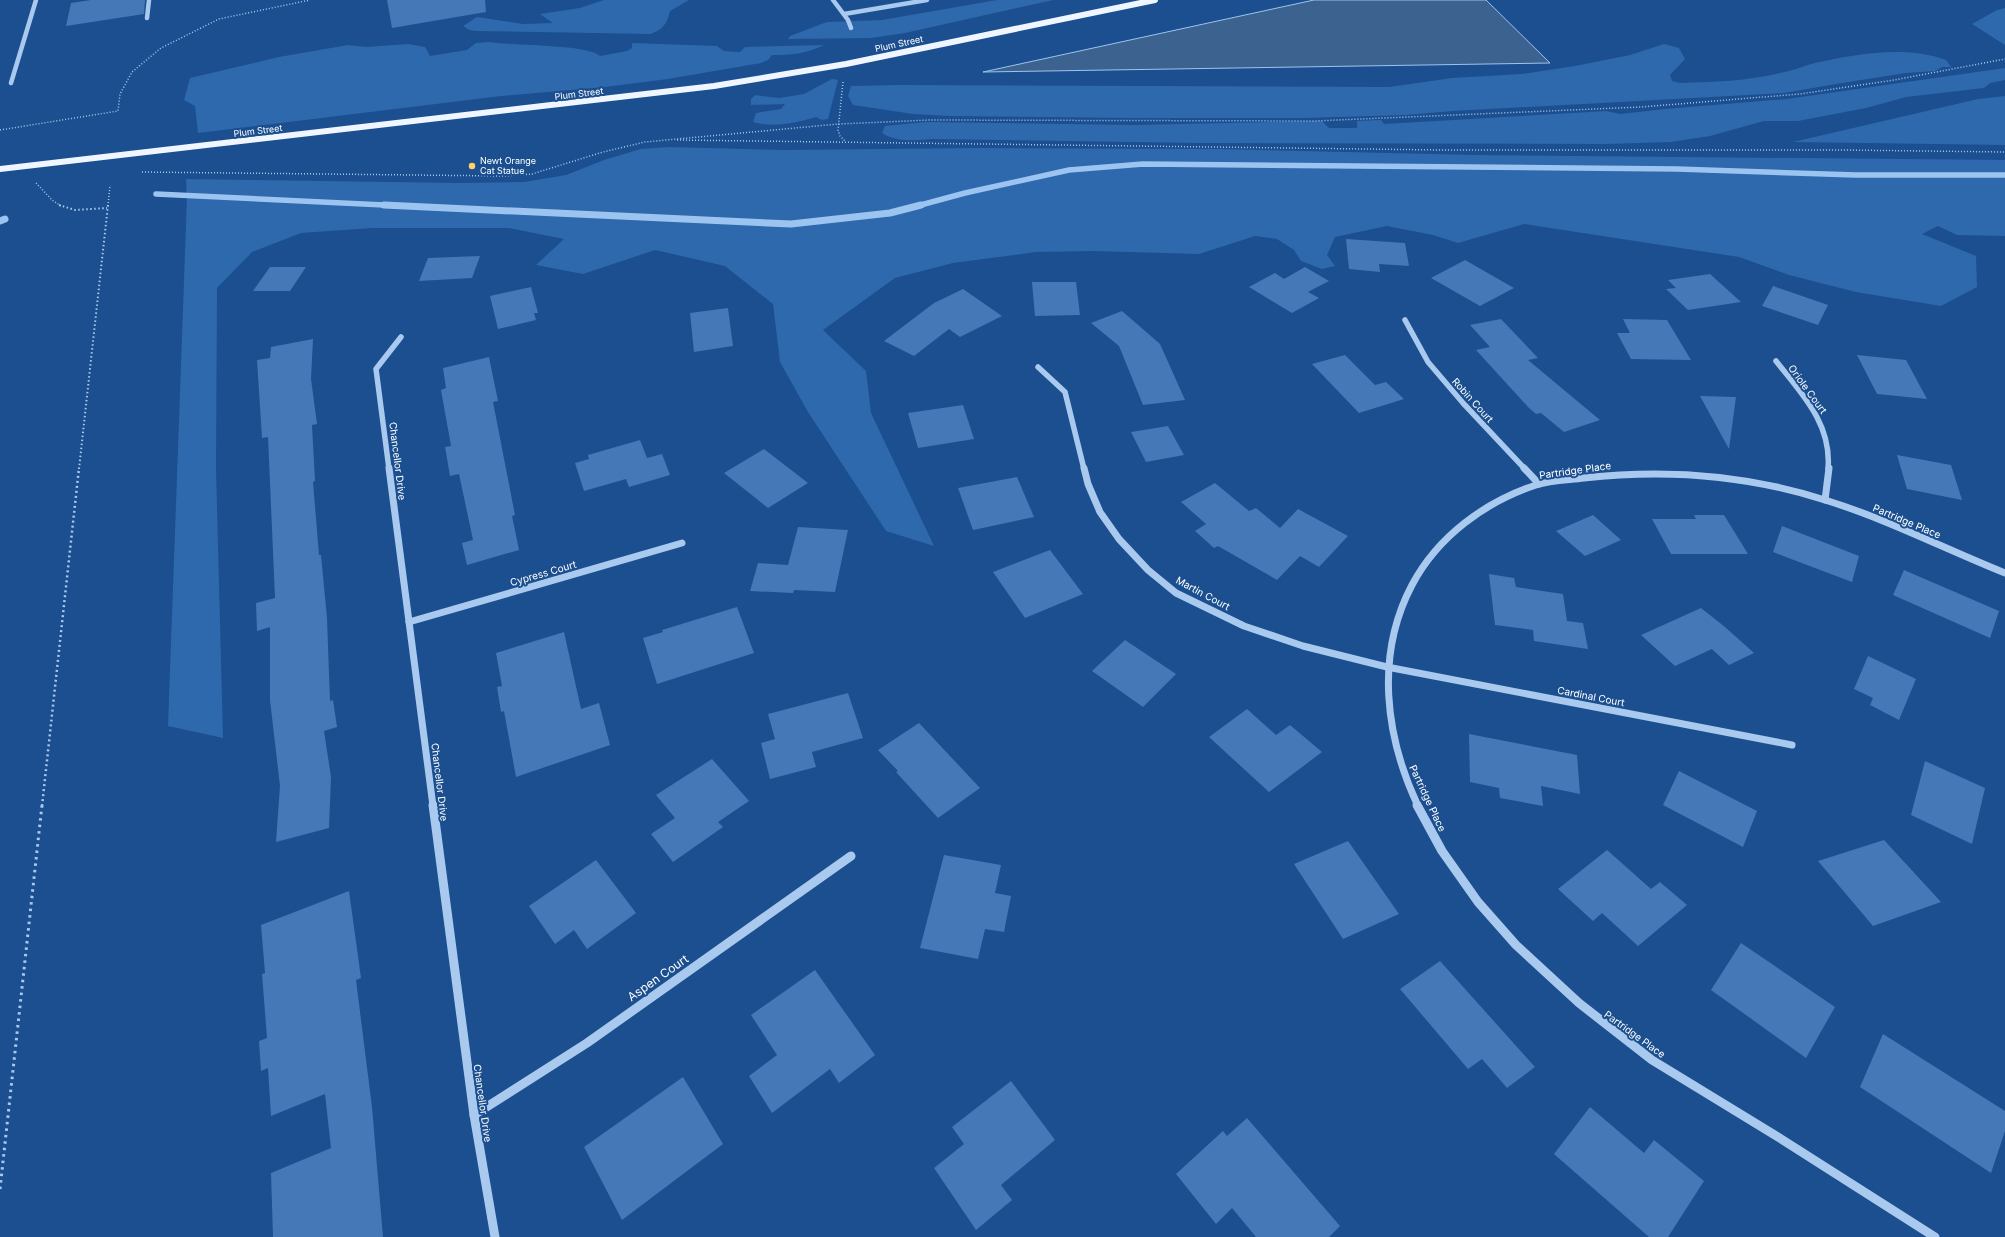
<svg xmlns="http://www.w3.org/2000/svg" width="2005" height="1237" font-family="Inter,sans-serif">
	<style>
		.green { fill: #2e69ad }
		.water { fill: #3c6290; stroke: #9cc4f0 }
		.lines { fill: none; stroke-linecap: round; stroke-linejoin: round }
		.stream-far1 { stroke: #9cc4f0; stroke-width: 5.5 }
		.stream { stroke: #9cc4f0; stroke-width: 7 }
		.building { fill: #4478b7 }
		.path-far3 { stroke: #a9c9ee; stroke-width: 1.5; stroke-dasharray: 1 2; stroke-linecap: butt }
		.path-far2 { stroke: #a9c9ee; stroke-width: 2; stroke-dasharray: 1.5 2.5; stroke-linecap: butt }
		.path-far1 { stroke: #a9c9ee; stroke-width: 2.5; stroke-dasharray: 2 3; stroke-linecap: butt }
		.path { stroke: #a9c9ee; stroke-width: 3; stroke-dasharray: 2.5 4; stroke-linecap: butt }
		.minor-far3 { stroke: #a9c9ee; stroke-width: 4.5 }
		.minor-far2 { stroke: #a9c9ee; stroke-width: 5.5 }
		.minor-far1 { stroke: #a9c9ee; stroke-width: 7 }
		.minor { stroke: #a9c9ee; stroke-width: 9 }
		.major { stroke: #f0f6ff; stroke-width: 6 }
		.poi-dot { fill: #ffd166; stroke: #1b4f8f; stroke-width: 1.5 }
		.labels { text-anchor: middle; stroke-width: 4; stroke-linejoin: round; paint-order: stroke }
		.far-street-label { font-size: 9px; fill: #fff; stroke: #1b4f8f }
		.far-poi-label { font-size: 9px; fill: #fff; stroke: #1b4f8f; text-anchor: start }
		.street-label { font-size: 10px; fill: #fff; stroke: #1b4f8f }
		.near-street-label { font-size: 12px; fill: #fff; stroke: #1b4f8f }
	</style>
	<rect width="100%" height="100%" fill="#1b4f8f"/>
	<g class="green">
		<path d="M604 0H689L670 11C667 24 663 29 651 34L476 31 469 30 463 26 477 17 523 24 553 23 540 14 580 8Z"/>
		<polygon points="997,0 1053,0 905,33 871,38 788,39 790,36 827,22 882,20"/>
		<polygon points="2005,8 2005,45 1972,24 1997,10"/>
		<path d="M489 42C511 46 587 44 600 56L627 51 632 48V43L717 46 724 51 740 52 745 47 824 45C807 54 790 55 772 55L768 60 761 63 668 79 605 87 501 96 198 133 195 106 184 100 190 78 279 57 348 45 366 47 408 44 425 47 430 56 467 50 476 43Z"/>
		<path d="M1664 44 1679 48 1685 59 1670 75 1672 81 1680 83C1713 82 1747 81 1780 73 1792 71 1803 66 1815 63 1856 54 1906 45 1946 60L1951 67H1942L1935 71 1906 73 1842 83 1784 93 1453 111 1406 115 1304 118H1129L949 116 913 114 853 105 848 96 851 86 897 85 1389 87 1452 78 1522 74 1575 66 1630 55Z"/>
		<path d="M2005 68V80L1990 83 1984 88 1906 97 1866 108 1798 121H1764L1710 136 1671 142 1607 144 1199 143 934 139C917 140 897 143 882 133L885 126 926 122 1134 125 1322 121 1329 128H1357V121L1381 120 1384 124 1606 111 1620 114 1665 109 1787 99Z"/>
		<path d="M832 79 838 80 828 119 822 120 816 117C796 123 773 128 753 122L756 113 781 109 785 104 751 105V99L755 95 779 98 804 94Z"/>
		<polygon points="2005,96 2005,145 1793,142 1978,99"/>
		<polygon points="669,147 784,150 978,148 1219,149 1474,155 2005,160 2005,236 1957,235 1938,226 1922,234 1976,256 1977,287 1941,306 1856,292 1789,275 1739,257 1524,224 1458,243 1433,235 1387,226 1335,237 1327,255 1335,266 1322,269 1301,261 1294,250 1277,239 1255,236 1199,254 1093,251 1036,252 953,263 895,278 823,330 866,371 871,413 934,546 886,531 808,412 780,362 773,304 725,266 655,250 583,274 536,265 564,239 509,228 372,228 301,233 252,252 217,288 216,468 223,738 168,726 187,198 186,179 459,183 524,182 566,175 604,160 641,149"/>
	</g>
	<polygon class="water" points="1314,0 1486,0 1550,63 983,72"/>
	<g class="lines">
		<g class="stream-far1">
			<polyline points="156,194 405,206"/>
			<polyline points="917,206 965,193 1069,170 1143,164 1677,169 1856,175 2005,175"/>
		</g>
		<g class="stream">
			<polyline points="384,205 791,224 890,213 921,205"/>
			<polyline points="0,221 5,219"/>
		</g>
	</g>
	<g class="building">
		<polygon points="91,0 145,0 144,14 66,26 71,3"/>
		<polygon points="387,0 485,0 486,12 392,28"/>
		<polygon points="1346,239 1405,243 1409,266 1379,264 1380,272 1349,269"/>
		<polygon points="480,256 472,278 419,281 428,258"/>
		<polygon points="1465,260 1514,288 1480,306 1431,278"/>
		<polygon points="270,267 306,267 290,291 253,291"/>
		<polygon points="1305,267 1329,281 1308,292 1319,298 1292,313 1249,287 1275,273 1284,279"/>
		<polygon points="1710,274 1741,302 1688,310 1666,289 1676,288 1668,280"/>
		<polygon points="1032,282 1076,282 1080,315 1035,316"/>
		<polygon points="1773,286 1828,305 1818,325 1762,306"/>
		<polygon points="531,287 538,313 534,313 536,320 498,329 490,296"/>
		<polygon points="963,289 1002,316 960,337 949,329 914,356 884,341 934,303"/>
		<polygon points="728,308 733,346 694,352 690,313"/>
		<polygon points="1122,311 1160,344 1185,400 1143,405 1119,346 1091,323"/>
		<polygon points="1501,319 1538,358 1528,360 1600,420 1564,432 1541,413 1536,414 1529,408 1476,350 1490,347 1470,325"/>
		<polygon points="1623,319 1667,320 1691,360 1631,359 1617,333 1630,333"/>
		<polygon points="313,339 311,379 317,424 312,425 315,481 313,482 319,555 321,555 327,618 330,701 333,700 337,727 324,731 331,777 329,828 276,842 280,786 270,700 270,627 257,631 256,603 275,598 268,437 262,438 257,360 270,358 271,347"/>
		<polygon points="1345,355 1375,385 1386,382 1404,399 1359,413 1312,364"/>
		<polygon points="1857,355 1906,360 1927,399 1877,394"/>
		<polygon points="489,357 498,401 493,402 515,515 512,516 519,550 467,565 462,543 473,540 459,474 450,476 445,447 451,446 441,390 446,388 443,368"/>
		<polygon points="1700,396 1736,397 1729,449"/>
		<polygon points="963,405 974,439 918,448 908,413"/>
		<polygon points="1168,426 1184,455 1146,462 1131,432"/>
		<polygon points="640,440 647,458 662,454 670,475 629,487 626,479 584,491 575,463 589,459 588,455"/>
		<polygon points="764,449 808,483 768,508 724,473"/>
		<polygon points="1897,455 1951,465 1962,500 1907,489"/>
		<polygon points="1017,477 1034,517 973,530 958,488"/>
		<polygon points="1215,483 1249,511 1256,508 1280,528 1298,509 1348,536 1319,567 1300,556 1277,580 1218,546 1214,548 1195,531 1206,524 1181,502"/>
		<polygon points="1593,515 1621,540 1585,556 1556,531"/>
		<polygon points="1694,515 1724,515 1748,554 1671,554 1652,519 1696,519"/>
		<polygon points="1782,526 1859,556 1852,582 1773,552"/>
		<polygon points="798,527 848,530 835,592 794,590 793,593 750,591 758,563 788,565"/>
		<polygon points="1050,550 1083,594 1025,618 993,572"/>
		<polygon points="1904,570 1999,611 1990,638 1893,595"/>
		<polygon points="1489,574 1514,578 1516,587 1563,594 1567,621 1583,623 1588,649 1534,641 1533,630 1495,625"/>
		<polygon points="737,607 754,653 657,684 643,638 663,632 662,630"/>
		<polygon points="1701,608 1725,627 1754,653 1729,665 1712,649 1675,666 1641,635"/>
		<polygon points="564,632 581,709 599,703 610,745 516,777 504,711 501,712 497,687 502,686 496,653"/>
		<polygon points="1125,640 1176,674 1143,707 1092,671"/>
		<polygon points="1868,656 1916,679 1899,720 1870,705 1873,698 1854,689"/>
		<polygon points="848,693 863,738 812,752 816,767 770,779 761,743 775,739 768,714"/>
		<polygon points="1247,709 1276,735 1290,725 1322,752 1269,792 1209,737"/>
		<polygon points="919,723 980,788 938,818 896,772 898,771 878,750"/>
		<polygon points="1469,734 1577,755 1580,794 1541,786 1543,806 1500,798 1499,788 1470,782"/>
		<polygon points="712,759 749,801 718,822 723,827 673,862 651,834 675,818 656,795"/>
		<polygon points="1925,761 1985,788 1972,844 1911,815"/>
		<polygon points="1679,771 1757,811 1743,847 1663,805"/>
		<polygon points="1884,840 1941,902 1873,926 1818,861"/>
		<polygon points="1348,841 1399,914 1343,939 1294,864"/>
		<polygon points="1607,850 1651,889 1660,882 1687,905 1638,946 1602,913 1593,921 1558,889"/>
		<polygon points="944,855 1001,865 995,893 1011,896 1004,932 985,929 978,959 920,948"/>
		<polygon points="596,860 636,913 587,949 574,930 555,944 529,906"/>
		<polygon points="349,891 361,978 356,980 372,1107 383,1237 273,1237 271,1173 331,1148 325,1094 271,1116 268,1068 261,1071 259,1041 267,1038 262,974 265,973 261,925"/>
		<polygon points="1741,943 1835,1007 1806,1058 1711,990"/>
		<polygon points="1440,961 1535,1067 1507,1088 1482,1059 1468,1069 1400,989"/>
		<polygon points="815,970 875,1055 839,1083 830,1069 772,1113 749,1076 777,1055 751,1015"/>
		<polygon points="1883,1034 2005,1111 2005,1131 1991,1173 1860,1087"/>
		<polygon points="683,1077 723,1144 622,1220 584,1147"/>
		<polygon points="1011,1081 1055,1140 1001,1185 1012,1200 976,1230 934,1168 964,1144 952,1127"/>
		<polygon points="1590,1107 1644,1153 1654,1140 1704,1181 1668,1237 1649,1237 1554,1154"/>
		<polygon points="1247,1118 1340,1226 1329,1237 1256,1237 1232,1208 1216,1224 1176,1174 1223,1131 1227,1136"/>
	</g>
	<g class="lines">
		<g class="path-far3">
			<polyline points="843,82 838,130 840,136 846,142"/>
			<polyline points="0,130 118,111 120,94 132,72 161,48 219,19 310,0"/>
			<polyline points="677,140 1441,150 1843,150 2005,152"/>
			<polyline points="142,172 504,176 532,174 603,152 645,142 838,124 931,120 1314,121 1641,107 1800,94 1894,80 2005,59"/>
			<polyline points="36,183 52,200 61,206"/>
			<polyline points="108,206 110,185"/>
		</g>
		<g class="path-far2">
			<polyline points="59,205 75,210 107,208"/>
			<polyline points="79,469 108,205"/>
		</g>
		<polyline class="path-far1" points="42,806 79,468"/>
		<polyline class="path" points="0,1189 42,805"/>
		<g class="minor-far3">
			<polyline points="833,0 848,20 851,28"/>
			<polyline points="844,14 927,0"/>
			<polyline points="147,18 149,0"/>
			<polyline points="11,83 36,0"/>
		</g>
		<g class="minor-far2">
			<polyline points="1405,320 1428,362 1463,403 1525,469"/>
			<path d="M1776 361C1802 394 1832 424 1828 469"/>
			<polyline points="1038,367 1065,392 1084,469"/>
			<polyline points="389,469 376,369 401,337"/>
		</g>
		<g class="minor-far1">
			<polyline points="389,468 433,806"/>
			<polyline points="1084,468 1088,484 1100,512 1119,539 1148,570 1176,593 1244,626 1303,646 1387,667 1792,745"/>
			<polyline points="1524,468 1539,484"/>
			<polyline points="1825,500 1829,468"/>
			<polyline points="409,622 682,543"/>
			<path d="M1418 806C1385 736 1375 655 1412 585 1438 536 1485 502 1536 485 1551 480 1569 480 1584 478 1665 469 1747 475 1825 500 1887 519 1945 549 2005 573"/>
		</g>
		<g class="minor">
			<polyline points="433,805 474,1115 495,1237"/>
			<polyline points="1417,805 1442,851 1478,902 1516,945 1579,1003 1652,1060 1778,1137 1935,1237"/>
			<polyline points="474,1115 587,1043 851,856"/>
		</g>
		<polyline class="major" points="0,169 714,86 846,64 1155,0"/>
	</g>
	<circle class="poi-dot" cx="472" cy="166" r="4"/>
	<g class="labels">
		<g class="far-street-label">
			<text transform="translate(899 44) rotate(-12)" y="3">Plum Street</text>
			<text transform="translate(579 94) rotate(-7)" y="3">Plum Street</text>
			<text transform="translate(258 131) rotate(-7)" y="3">Plum Street</text>
		</g>
		<g class="far-poi-label">
			<text x="480" y="164">Newt Orange<tspan x="480" dy="10">Cat Statue</tspan></text>
		</g>
		<g class="street-label">
			<text transform="translate(1808 389) rotate(54)" y="4">Oriole Court</text>
			<text transform="translate(1473 400) rotate(48)" y="4">Robin Court</text>
			<text transform="translate(398 461) rotate(83)" y="4">Chancellor Drive</text>
			<text transform="translate(1575 470) rotate(-8)" y="4">Partridge Place</text>
			<text transform="translate(1907 521) rotate(23)" y="4">Partridge Place</text>
			<text transform="translate(543 573) rotate(-16)" y="4">Cypress Court</text>
			<text transform="translate(1203 593) rotate(28)" y="4">Martin Court</text>
			<text transform="translate(1591 696) rotate(11)" y="4">Cardinal Court</text>
			<text transform="translate(440 782) rotate(83)" y="4">Chancellor Drive</text>
			<text transform="translate(1428 798) rotate(65)" y="4">Partridge Place</text>
			<text transform="translate(1635 1034) rotate(36)" y="4">Partridge Place</text>
			<text transform="translate(483 1103) rotate(82)" y="4">Chancellor Drive</text>
		</g>
		<g class="near-street-label">
			<text transform="translate(658 978) rotate(-35)" y="4">Aspen Court</text>
		</g>
	</g>
</svg>
